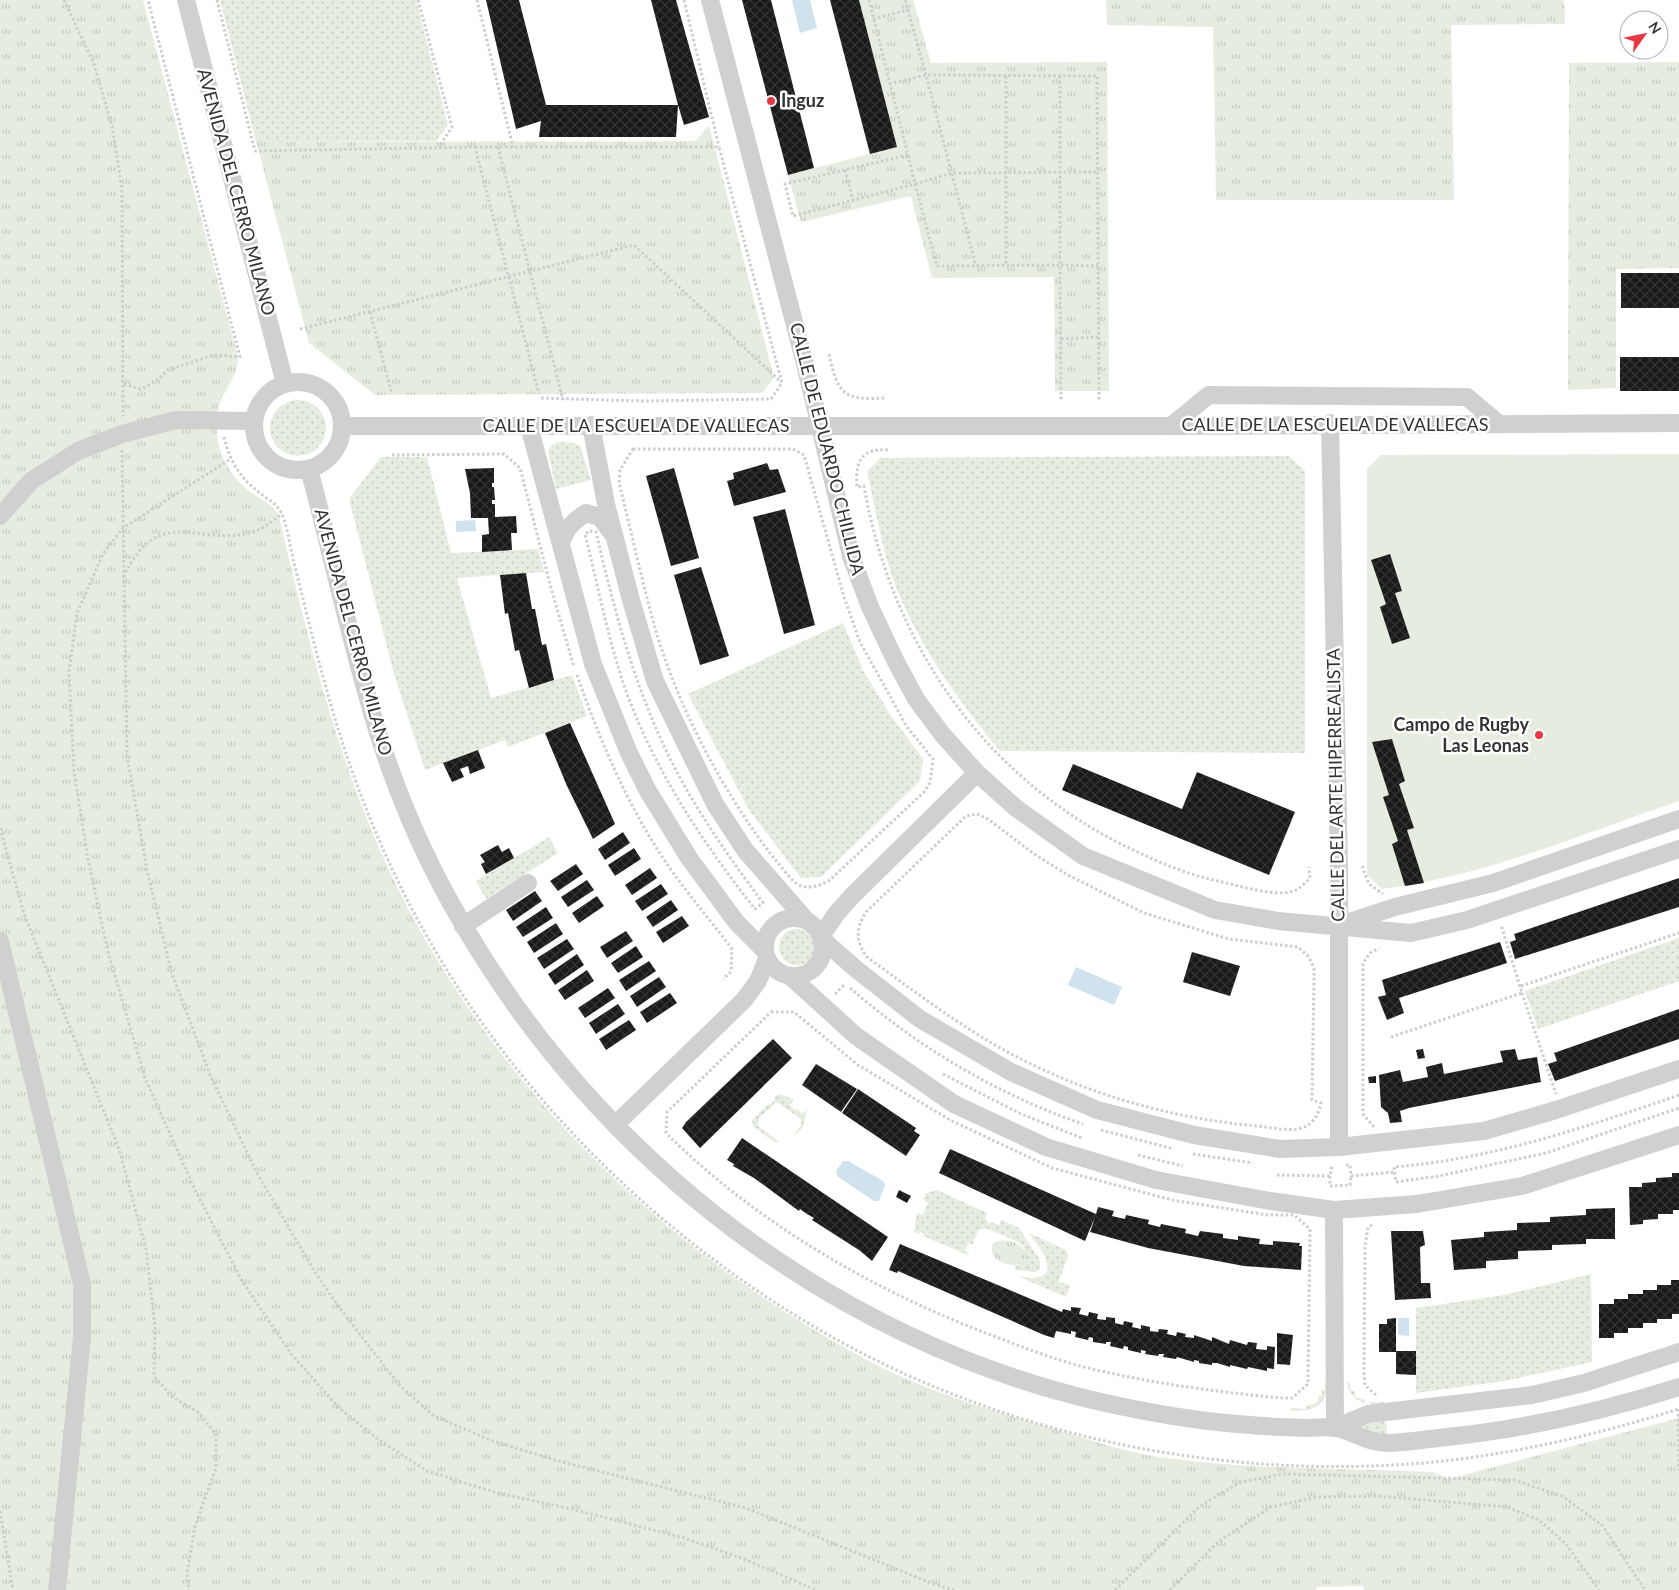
<svg xmlns="http://www.w3.org/2000/svg" width="1679" height="1590" font-family="Lato,sans-serif">
	<style>
		.grass { fill: url(#grass-dots) }
		.park { fill: url(#park-tufts) }
		.pitch { fill: #e6ecdf }
		.water { fill: #cfe2ee }
		.building { fill: url(#building-cross-hatch) }
		.lines { fill: none; stroke-linecap: round; stroke-linejoin: round }
		.path { stroke: #cdcdcd; stroke-width: 3; stroke-dasharray: 2.5 2.5; stroke-linecap: butt }
		.minor { stroke: #d0d0d0; stroke-width: 18 }
		.poi-dot { fill: #e63946; stroke: #fff; stroke-width: 2 }
		.labels { text-anchor: middle; stroke-width: 5; stroke-linejoin: round; paint-order: stroke }
		.poi-label { font-size: 18px; font-weight: bold; fill: #333; stroke: #fff; text-anchor: start }
		.street-label { font-size: 18px; fill: #333; stroke: #fff }
	</style>
	<defs>
		<pattern id="grass-dots" width="8" height="8" patternUnits="userSpaceOnUse" patternTransform="scale(1.25)"><rect width="8" height="8" fill="#e6ecdf"/><path d="M2 2h.1M6 6h.1" fill="none" stroke="#c6cbc0" stroke-width="1.8" stroke-linecap="round"/></pattern>
		<pattern id="park-tufts" width="24" height="20" patternUnits="userSpaceOnUse" patternTransform="scale(1.25)"><rect width="24" height="20" fill="#e6ecdf"/><path d="M3 7l-1-3M5 7V3M7 7l1-3M15 17l-1-3M17 17v-4M19 17l1-3" fill="none" stroke="#c6cbc0"/></pattern>
		<pattern id="building-cross-hatch" width="8" height="8" patternUnits="userSpaceOnUse" patternTransform="scale(1.25)"><rect width="8" height="8" fill="#1a1a1a"/><path d="M0 0l8 8M0 8l8-8" fill="none" stroke="#333"/></pattern>
	</defs>
	<rect width="100%" height="100%" fill="#fff"/>
	<g class="grass">
		<polygon points="220,0 416,0 448,125 436,141 269,142 253,130"/>
		<circle cx="298" cy="428" r="28"/>
		<polygon points="558,442 574,443 580,446 591,480 556,489 548,451 552,445"/>
		<path d="M1289 456 1305 471V753L1000 751C958 700 921 649 896 587 882 551 876 510 867 472L880 458Z"/>
		<polygon points="381,457 427,457 451,553 538,549 544,572 457,578 491,698 572,675 587,716 508,747 505,740 425,770 394,674 349,499"/>
		<polygon points="843,623 864,672 891,716 923,759 920,781 821,877 801,878 749,810 688,694"/>
		<polygon points="549,837 558,853 486,899 476,881"/>
		<circle cx="797" cy="947" r="18"/>
		<polygon points="1679,938 1679,981 1538,1029 1525,991"/>
		<polygon points="780,1094 794,1100 790,1105 794,1110 796,1109 803,1114 807,1108 803,1127 796,1135 795,1134 801,1125 801,1119 777,1102 759,1118 758,1126 778,1141 776,1143 753,1126 752,1120 768,1104 770,1105 775,1100 774,1097"/>
		<polygon points="937,1190 987,1213 985,1219 990,1224 991,1222 999,1225 1001,1220 1019,1228 1040,1260 1040,1269 1035,1272 1015,1270 1015,1265 1018,1265 1027,1253 1022,1245 1014,1240 985,1228 978,1231 972,1245 968,1243 965,1251 969,1253 968,1255 923,1236 924,1233 920,1232 919,1234 914,1232 917,1213 923,1215 928,1203 923,1200 926,1193"/>
		<path d="M1029 1233 1066 1250 1068 1255 1059 1282 1070 1285 1066 1297 1017 1276C1029 1278 1042 1282 1048 1269L1044 1254Z"/>
		<polygon points="1591,1274 1592,1362 1504,1381 1416,1393 1416,1308 1504,1295"/>
		<path d="M1325 1382H1327C1327 1408 1313 1411 1291 1411V1408L1306 1409 1307 1406 1317 1403 1319 1396 1322 1395V1390H1325Z"/>
		<path d="M1347 1382H1350V1389L1355 1392V1397L1365 1400V1403L1383 1402 1384 1404C1366 1405 1350 1403 1347 1382Z"/>
		<polygon points="1386,1421 1387,1435 1355,1432 1353,1426"/>
	</g>
	<g class="park">
		<path d="M0 0H143L238 357C239 376 222 392 218 410 212 440 224 471 248 490 260 500 271 502 279 516 307 637 337 759 390 872 491 1085 663 1251 869 1361 923 1390 989 1410 1047 1427 1084 1437 1122 1452 1159 1457 1249 1470 1342 1468 1433 1472L1449 1479 1679 1418V1590H1364L1363 1586 1317 1587 1316 1590H0Z"/>
		<polygon points="859,0 913,0 931,63 1107,62 1109,391 1055,391 1054,277 932,278 911,196 801,222 788,175 897,147"/>
		<polygon points="1106,0 1564,0 1565,24 1451,25 1454,200 1216,200 1213,27 1107,25"/>
		<polygon points="1679,62 1679,268 1616,269 1616,388 1568,390 1569,63"/>
		<polygon points="709,125 774,378 762,393 375,395 309,343 253,130 270,142 696,141"/>
		<path d="M999 1241C1011 1239 1020 1243 1027 1253L1024 1263C1011 1268 986 1262 993 1243Z"/>
	</g>
	<path class="pitch" d="M1679 454V801C1582 834 1485 876 1382 889L1367 875V469L1381 455Z"/>
	<g class="water">
		<polygon points="792,0 810,0 817,28 800,33"/>
		<polygon points="475,520 476,531 456,532 456,521"/>
		<polygon points="1076,967 1122,987 1114,1005 1068,985"/>
		<polygon points="843,1161 848,1161 883,1181 885,1185 879,1201 874,1201 837,1176 836,1171"/>
		<polygon points="1398,1318 1409,1318 1409,1336 1398,1335"/>
	</g>
	<g class="building">
		<polygon points="486,0 519,0 546,105 678,105 651,0 676,0 709,117 684,125 678,105 676,137 539,137 541,121 516,129"/>
		<polygon points="742,0 771,0 814,168 788,175"/>
		<polygon points="830,0 859,0 897,147 870,154"/>
		<rect x="1621" y="273" width="58" height="35"/>
		<rect x="1620" y="357" width="59" height="34"/>
		<polygon points="767,463 770,470 778,469 786,492 734,506 727,481 734,479 733,473"/>
		<polygon points="494,468 494,483 492,483 492,487 494,487 495,500 492,500 492,504 495,504 495,517 516,516 517,533 511,533 512,550 482,552 482,535 489,534 488,518 471,518 470,493 465,469"/>
		<polygon points="674,468 699,558 671,566 646,476"/>
		<polygon points="785,509 815,625 784,634 753,517"/>
		<polygon points="1390,554 1402,591 1395,593 1410,638 1392,644 1380,607 1386,604 1371,560"/>
		<polygon points="701,567 729,656 700,665 674,575"/>
		<polygon points="526,573 532,609 535,609 542,645 546,644 554,680 529,688 519,650 515,651 508,613 505,614 500,575"/>
		<polygon points="570,723 615,824 593,839 567,786 545,733"/>
		<polygon points="1392,739 1405,781 1399,784 1414,828 1407,830 1424,883 1405,886 1392,844 1398,841 1383,797 1389,795 1372,742"/>
		<polygon points="478,750 485,768 470,774 468,766 460,769 464,777 452,782 443,763"/>
		<polygon points="1073,764 1182,809 1197,772 1295,812 1269,875 1062,790"/>
		<polygon points="623,832 630,843 605,860 598,849"/>
		<polygon points="498,845 502,852 509,848 514,858 486,874 481,864 485,862 480,855"/>
		<polygon points="634,848 641,859 615,876 608,865"/>
		<polygon points="576,864 583,874 558,891 550,881"/>
		<polygon points="650,868 657,878 632,895 625,885"/>
		<polygon points="1679,878 1679,907 1515,959 1510,942 1516,940 1514,934"/>
		<polygon points="587,880 594,890 568,907 561,897"/>
		<polygon points="661,884 668,894 642,911 635,901"/>
		<polygon points="535,891 542,901 513,921 506,910"/>
		<polygon points="597,896 604,906 579,923 572,913"/>
		<polygon points="671,900 678,910 653,927 646,917"/>
		<polygon points="546,907 553,918 523,937 516,927"/>
		<polygon points="682,916 689,926 663,943 656,932"/>
		<polygon points="556,923 563,934 534,953 527,942"/>
		<polygon points="626,931 633,941 607,958 600,947"/>
		<polygon points="567,939 574,949 544,969 537,958"/>
		<polygon points="1500,942 1507,963 1399,998 1404,1013 1387,1020 1378,997 1386,995 1382,980"/>
		<polygon points="636,946 643,957 618,973 611,963"/>
		<polygon points="1192,952 1240,966 1230,996 1183,982"/>
		<polygon points="577,954 584,965 555,985 548,974"/>
		<polygon points="649,961 656,971 626,991 619,980"/>
		<polygon points="587,970 594,981 565,1000 558,990"/>
		<polygon points="659,977 666,987 637,1007 630,996"/>
		<polygon points="608,988 615,998 585,1018 578,1008"/>
		<polygon points="670,993 677,1003 647,1023 640,1012"/>
		<polygon points="618,1004 625,1014 596,1034 589,1023"/>
		<polygon points="1679,1009 1679,1039 1555,1081 1548,1064 1557,1061 1554,1053"/>
		<polygon points="629,1020 636,1030 606,1050 599,1039"/>
		<polygon points="773,1039 792,1058 700,1148 682,1128 686,1122"/>
		<polygon points="1423,1049 1425,1058 1418,1059 1416,1050"/>
		<polygon points="1515,1049 1518,1060 1537,1057 1541,1082 1409,1108 1400,1111 1402,1122 1390,1123 1388,1113 1381,1107 1379,1075 1400,1070 1403,1082 1428,1077 1426,1067 1442,1063 1444,1074 1503,1062 1500,1051"/>
		<polygon points="816,1064 857,1089 841,1112 802,1085"/>
		<polygon points="1376,1076 1376,1083 1369,1083 1368,1077"/>
		<polygon points="858,1089 916,1128 914,1131 920,1135 906,1156 842,1113"/>
		<polygon points="742,1138 888,1237 872,1261 859,1250 812,1220 814,1218 807,1214 800,1209 799,1211 754,1178 733,1166 734,1164 727,1160"/>
		<polygon points="950,1149 1096,1214 1098,1207 1114,1211 1112,1216 1125,1219 1126,1215 1149,1220 1148,1224 1160,1227 1161,1224 1186,1229 1185,1233 1198,1236 1200,1231 1223,1234 1223,1238 1238,1240 1238,1236 1260,1239 1259,1244 1273,1245 1273,1241 1300,1243 1299,1246 1302,1246 1301,1270 1244,1266 1148,1248 1090,1232 1095,1217 1085,1241 939,1173"/>
		<polygon points="1672,1173 1679,1173 1679,1210 1673,1210 1673,1214 1658,1214 1658,1219 1643,1220 1643,1224 1630,1225 1629,1187 1642,1187 1642,1183 1656,1182 1656,1178 1672,1177"/>
		<polygon points="899,1190 911,1196 907,1203 896,1197"/>
		<polygon points="1615,1208 1615,1239 1586,1239 1586,1244 1552,1245 1552,1250 1518,1251 1518,1259 1486,1261 1486,1268 1454,1270 1451,1240 1484,1237 1484,1232 1517,1230 1517,1223 1550,1222 1550,1217 1586,1215 1586,1209"/>
		<polygon points="1391,1231 1423,1231 1425,1245 1420,1247 1421,1283 1430,1283 1431,1298 1395,1300"/>
		<polygon points="900,1244 1062,1312 1063,1309 1071,1311 1071,1307 1081,1308 1079,1314 1088,1316 1089,1312 1098,1314 1097,1319 1106,1320 1106,1317 1115,1318 1115,1323 1123,1325 1124,1321 1133,1323 1132,1327 1141,1329 1141,1325 1150,1327 1150,1331 1158,1332 1159,1329 1168,1330 1167,1334 1176,1336 1177,1332 1186,1334 1185,1337 1194,1338 1194,1335 1212,1341 1212,1337 1229,1344 1230,1340 1247,1345 1248,1342 1257,1343 1256,1349 1267,1350 1267,1346 1275,1347 1274,1369 1267,1368 1267,1371 1248,1367 1247,1369 1230,1365 1230,1367 1217,1363 1212,1363 1212,1365 1199,1363 1199,1361 1194,1360 1194,1362 1177,1357 1176,1359 1163,1357 1164,1354 1159,1354 1158,1356 1145,1354 1146,1351 1141,1350 1141,1353 1128,1350 1128,1347 1124,1346 1123,1349 1110,1346 1111,1342 1106,1342 1106,1344 1093,1342 1093,1338 1089,1337 1088,1340 1075,1337 1076,1332 1071,1331 1071,1334 1056,1331 1054,1338 1044,1335 898,1271 897,1273 889,1270"/>
		<polygon points="1671,1280 1679,1280 1679,1314 1672,1314 1672,1319 1657,1319 1657,1323 1643,1323 1643,1328 1628,1328 1628,1333 1614,1333 1614,1338 1599,1338 1599,1304 1614,1304 1614,1299 1628,1299 1628,1294 1643,1294 1643,1290 1657,1290 1657,1285 1671,1285"/>
		<polygon points="1396,1318 1396,1352 1379,1352 1379,1324 1387,1324 1387,1319"/>
		<polygon points="1277,1333 1293,1335 1290,1365 1277,1364"/>
		<polygon points="1396,1351 1416,1351 1416,1375 1396,1374"/>
	</g>
	<g class="lines">
		<g class="path">
			<polyline points="64,0 94,64 112,126 122,188 123,416"/>
			<polyline points="217,0 255,151 475,147 539,394"/>
			<polyline points="418,0 452,127 439,147"/>
			<polyline points="477,0 513,147"/>
			<polyline points="684,0 719,147"/>
			<polyline points="869,0 908,155 785,184 793,216 915,184 937,266 1060,265 1061,400"/>
			<polyline points="905,0 926,75 1097,76 1099,400"/>
			<polyline points="873,19 908,10"/>
			<polyline points="1006,76 1006,266"/>
			<polyline points="1060,76 1060,265 1098,266"/>
			<polyline points="889,84 926,75 976,266"/>
			<polyline points="475,147 719,147 782,383 771,399 644,401 539,398"/>
			<polyline points="498,147 563,400"/>
			<polyline points="908,155 915,184 952,173 1098,172"/>
			<polyline points="845,170 853,200"/>
			<polyline points="370,312 392,394"/>
			<polyline points="300,329 634,245 781,382"/>
			<polyline points="1061,339 1099,337"/>
			<path d="M829 354C838 396 844 400 886 398"/>
			<polyline points="124,384 141,389 155,382 168,370 214,355 240,357 148,0"/>
			<path d="M224 437C230 462 240 478 261 494 269 500 278 505 282 514 288 529 290 547 294 563 304 602 313 641 324 680 348 770 382 858 429 940 544 1142 742 1314 960 1397 1112 1456 1282 1478 1444 1461 1524 1452 1602 1433 1679 1409"/>
			<path d="M633 449H793L804 455 844 597 860 642 907 727 933 759 930 783 924 792 830 880C821 885 812 889 801 886 791 882 784 869 777 862 727 799 682 715 658 638 643 587 632 534 619 483L620 470Z"/>
			<polyline points="122,450 127,756 147,870 171,971 211,1077 258,1175 316,1274 345,1315 400,1386 434,1416 490,1440 558,1461 746,1508 931,1583 954,1590"/>
			<path d="M888 450C861 448 855 462 857 487L864 486C891 641 981 774 1123 845 1154 860 1184 874 1218 881 1237 885 1279 899 1296 890 1301 887 1306 882 1310 878L1309 867"/>
			<polyline points="392,455 504,454 520,468 551,588 574,667"/>
			<polyline points="229,460 123,528 103,554 77,613 69,672 74,772 88,859 108,952 145,1078 195,1190 242,1281 292,1355 339,1408 379,1440 427,1471 497,1493 572,1509 684,1538 744,1559 816,1590"/>
			<path d="M590 531 596 532C613 605 632 678 664 746 690 802 726 853 763 903L755 909C703 843 655 771 626 691 608 640 598 586 585 534Z"/>
			<path d="M123 577C161 501 196 548 253 532 263 529 271 522 279 516L281 512"/>
			<path d="M577 675C599 738 626 802 663 858 684 890 709 918 732 949L731 972 723 979"/>
			<path d="M977 814 988 819 1034 854 1068 875 1144 913 1229 939 1298 947 1309 957 1314 968V977L1312 1100 1321 1103C1313 1139 1285 1129 1257 1126 1155 1117 1052 1084 966 1027 932 1005 900 981 867 957 855 941 856 928 866 912L966 816Z"/>
			<polyline points="0,828 24,914 119,1149 146,1249 155,1326 154,1376 172,1397 198,1412 216,1434 216,1468 195,1526 187,1574 189,1590"/>
			<polyline points="1362,866 1369,884 1383,894"/>
			<polyline points="1521,986 1679,933"/>
			<path d="M850 988C918 1047 998 1095 1083 1124"/>
			<polyline points="1522,993 1556,1094"/>
			<polyline points="835,994 845,984"/>
			<path d="M771 1012H794L858 1065 952 1121 1052 1168 1172 1200 1268 1215H1294L1310 1229 1308 1384 1292 1398H1282C1216 1392 1149 1383 1084 1367 1053 1359 1022 1347 991 1335 874 1291 755 1222 666 1133L667 1112Z"/>
			<polyline points="1391,1037 1522,993 1501,925"/>
			<polyline points="943,1074 1021,1114 1082,1138"/>
			<path d="M1679 1095C1586 1127 1493 1159 1394 1167L1396 1182 1439 1176 1546 1153 1679 1108"/>
			<polyline points="1374,1127 1363,1114 1363,963 1370,953 1379,948"/>
			<polyline points="1101,1130 1174,1149"/>
			<polyline points="1193,1154 1253,1163"/>
			<polyline points="1138,1155 1183,1166"/>
			<polyline points="1346,1165 1350,1165 1351,1176 1395,1172"/>
			<polyline points="1277,1175 1330,1176 1332,1165"/>
			<polyline points="1330,1176 1330,1186 1350,1185 1351,1176"/>
			<polyline points="1372,1225 1368,1227 1365,1247 1364,1373 1365,1385 1377,1396"/>
			<polyline points="1678,1409 1679,1471"/>
			<polyline points="0,1511 13,1590"/>
			<polyline points="1115,1590 1200,1506 1241,1482 1283,1474 1514,1480 1562,1496 1602,1525 1645,1590"/>
			<polyline points="1170,1590 1219,1541 1271,1507 1318,1497 1378,1496 1507,1507 1539,1520 1566,1544 1599,1590"/>
		</g>
		<g class="minor">
			<polyline points="186,0 285,384"/>
			<polyline points="710,0 804,360 851,556 870,607 895,660 916,699 942,734 977,773 1016,808 1083,856 1215,910 1278,921 1411,933 1467,920 1679,849"/>
			<circle cx="298" cy="426" r="44"/>
			<polyline points="1330,423 1339,868 1339,1147"/>
			<polyline points="591,425 606,504 631,600 655,681 715,804 745,850 806,920"/>
			<polyline points="342,426 1171,426 1679,423"/>
			<polyline points="529,426 593,664 629,753 648,791 689,858 737,923 765,951"/>
			<polyline points="1171,426 1209,395 1467,397 1499,424"/>
			<path d="M309 469C332 554 350 641 376 726 397 795 427 864 464 926 601 1161 834 1341 1101 1402 1150 1413 1201 1422 1251 1425 1270 1427 1289 1427 1308 1428 1317 1428 1327 1426 1336 1428 1358 1433 1366 1443 1390 1443 1409 1442 1428 1439 1447 1437 1526 1429 1603 1411 1679 1387"/>
			<polyline points="0,516 31,481 78,451 122,434 176,420 254,421"/>
			<path d="M561 542C567 528 573 521 586 513L600 517 612 533"/>
			<circle cx="794" cy="947" r="29"/>
			<polyline points="1346,923 1395,907 1493,883 1679,819"/>
			<polyline points="463,926 528,883"/>
			<polyline points="822,935 836,914 852,896 977,773"/>
			<polyline points="823,940 856,969 920,1019 1011,1072 1097,1110 1194,1135 1280,1149 1339,1147 1484,1131 1556,1110 1679,1069"/>
			<polyline points="0,941 82,1284 82,1337 57,1590"/>
			<polyline points="790,976 856,1036 954,1104 1046,1147 1156,1180 1270,1201 1334,1210 1417,1204 1522,1186 1679,1135"/>
			<polyline points="615,1125 744,1000 758,981 767,959"/>
			<polyline points="1334,1210 1335,1428"/>
			<polyline points="1335,1428 1368,1414 1532,1395 1584,1383 1679,1352"/>
		</g>
	</g>
	<g class="poi-dot">
		<circle cx="771" cy="101" r="5"/>
		<circle cx="1539" cy="735" r="5"/>
	</g>
	<g class="labels">
		<g class="poi-label">
			<text x="781" y="107">Inguz</text>
			<text x="1529" y="731" text-anchor="end">Campo de Rugby<tspan x="1529" dy="21">Las Leonas</tspan></text>
		</g>
		<g class="street-label">
			<text transform="translate(236 192) rotate(75)" y="6">AVENIDA DEL CERRO MILANO</text>
			<text x="1335" y="431">CALLE DE LA ESCUELA DE VALLECAS</text>
			<text x="636" y="432">CALLE DE LA ESCUELA DE VALLECAS</text>
			<text transform="translate(827 449) rotate(76)" y="6">CALLE DE EDUARDO CHILLIDA</text>
			<text transform="translate(353 632) rotate(75)" y="6">AVENIDA DEL CERRO MILANO</text>
			<text transform="translate(1336 785) rotate(-91)" y="6">CALLE DEL ARTE HIPERREALISTA</text>
		</g>
	</g>
	<g transform="translate(1644 35) rotate(57)"><circle r="24" fill="#ffffff" stroke="#adadad"/>
	<path d="M0-4L9 19L0 12L-9 19Z" fill="#e63946"/>
	<text y="-8" font-size="14" font-weight="bold" text-anchor="middle" fill="#333333">N</text>
	</g>
</svg>
